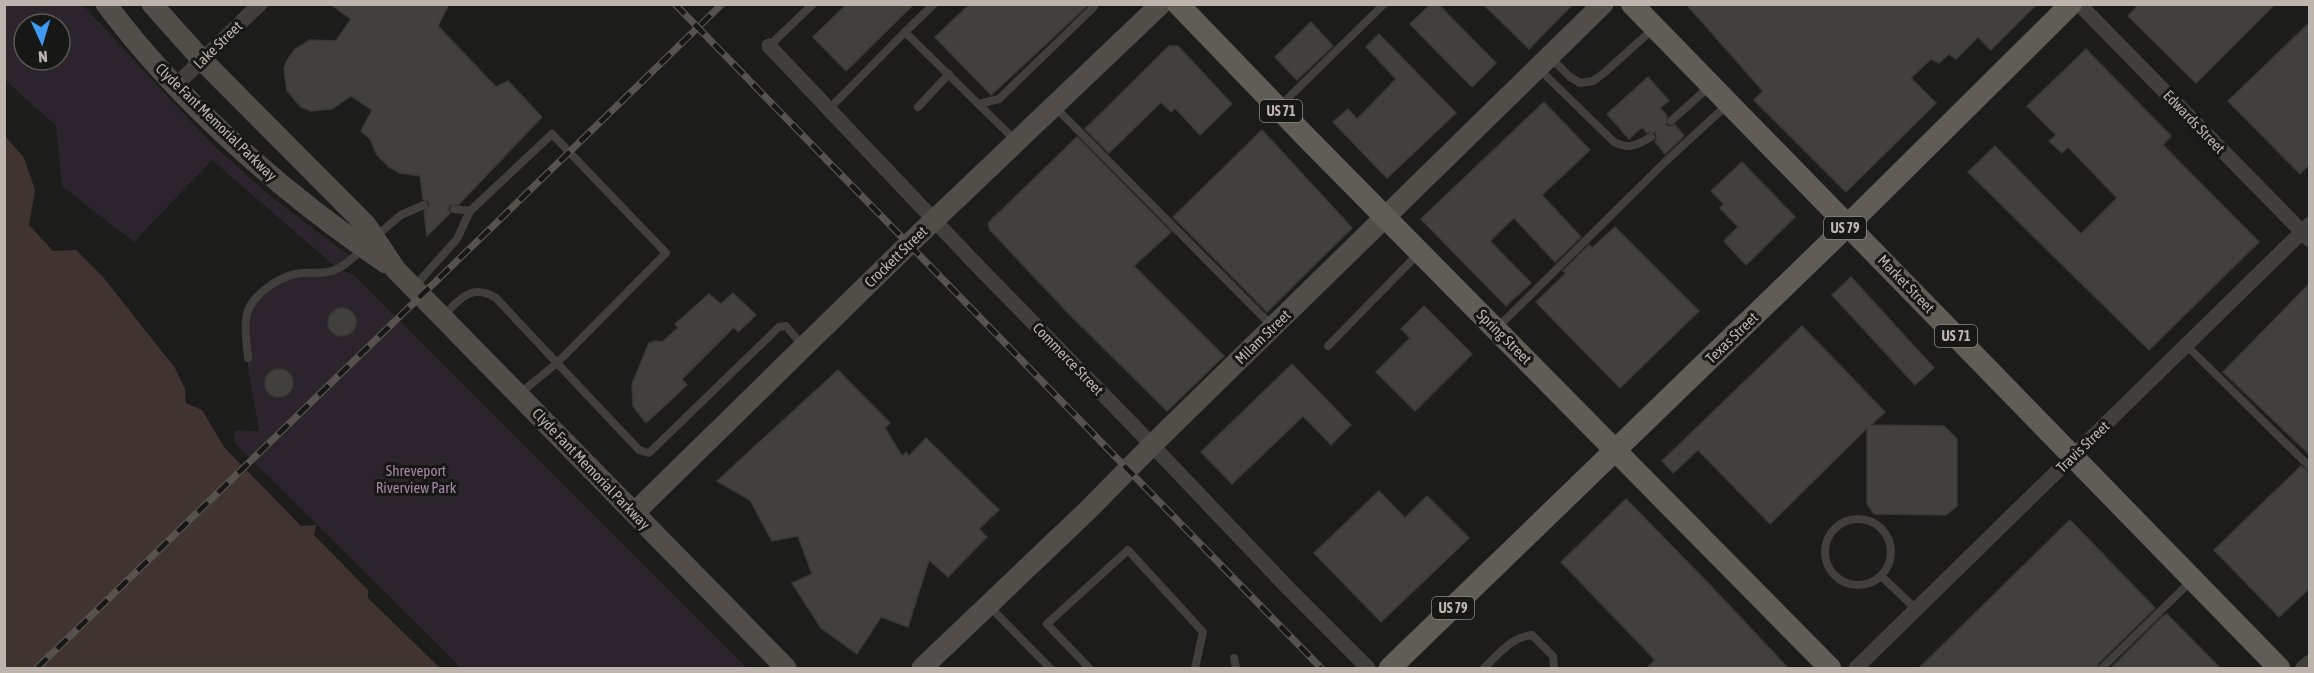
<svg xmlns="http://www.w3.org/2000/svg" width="2314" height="673" font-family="'Asap Condensed',sans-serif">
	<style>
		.green { fill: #2c242d; fill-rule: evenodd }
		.water { fill: #413430 }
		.building { fill: #41403c; stroke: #383834; stroke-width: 1.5 }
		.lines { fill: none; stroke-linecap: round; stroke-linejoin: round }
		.lane { stroke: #413f3b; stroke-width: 8 }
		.street { stroke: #413f3b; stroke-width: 15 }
		.secondary { stroke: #514e49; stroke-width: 21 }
		.primary { stroke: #605d57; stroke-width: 22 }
		.rail-casing { stroke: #56534e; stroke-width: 7 }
		.rail { stroke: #171715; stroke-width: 4.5; stroke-dasharray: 14; stroke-linecap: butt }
		.labels { text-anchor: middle; stroke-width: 6; stroke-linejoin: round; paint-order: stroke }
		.shield { fill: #171715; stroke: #8a857f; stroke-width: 1.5 }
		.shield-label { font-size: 14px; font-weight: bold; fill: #bcb4ad }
		.street-label { font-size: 15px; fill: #bcb4ad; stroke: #171715 }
		.park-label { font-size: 15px; fill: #a285a6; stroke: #171715 }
	</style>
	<rect width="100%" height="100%" fill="#1c1c1a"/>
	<path class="green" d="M4 5H83L211 143 268 194 352 258 339 269 353 274 747 668H461L234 442 235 430 259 431 248 368V307L280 279 338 269 212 160 134 242 62 186 56 126 5 80ZM24 24H60V60H24Z"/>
	<polygon class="water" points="5,136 24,158 35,190 29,225 53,251 76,250 103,277 175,368 185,389 186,403 202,410 224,447 301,526 316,525 314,535 368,590 368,598 440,668 5,668"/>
	<g class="building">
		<polygon points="330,4 449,4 438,26 496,87 508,81 542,117 459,204 450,205 448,209 450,213 427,236 424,211 430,205 428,201 423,199 420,176 400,173 389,167 377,155 370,139 361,131 372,110 351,96 332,109 311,111 301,107 287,91 284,69 286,62 295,49 310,40 336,41 351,19"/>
		<polygon points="847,4 914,4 846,71 813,37"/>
		<polygon points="970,4 1085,4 1086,7 991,95 935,37"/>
		<polygon points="1431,4 1438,4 1496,63 1472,87 1410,24"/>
		<polygon points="1483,4 1573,4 1529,49"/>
		<polygon points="1686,4 2037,4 1991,50 1978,37 1956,59 1949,54 1939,63 1931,59 1911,78 1936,103 1846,192 1754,100 1763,91"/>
		<polygon points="2139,4 2275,4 2196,83 2128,16"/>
		<polygon points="1311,22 1333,46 1297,80 1275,57"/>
		<polygon points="2310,22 2310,164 2300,174 2228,101"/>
		<polygon points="1379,34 1456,113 1387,178 1333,122 1348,109 1357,119 1396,79 1366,47"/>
		<polygon points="1169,46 1178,46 1232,104 1200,135 1175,108 1171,112 1161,102 1109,153 1085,129"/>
		<polygon points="2086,49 2171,136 2163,145 2259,242 2149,350 1968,172 1995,146 2081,234 2117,198 2068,147 2062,153 2049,141 2056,135 2027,106"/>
		<polygon points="1648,77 1669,101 1660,108 1667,116 1666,125 1670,127 1675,125 1684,136 1665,154 1655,142 1657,137 1655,132 1647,133 1642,127 1629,139 1607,114"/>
		<polygon points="1544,102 1590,150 1542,195 1581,237 1555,262 1514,218 1501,230 1490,241 1531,283 1506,306 1421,219"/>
		<polygon points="1262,130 1352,228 1267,312 1173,217"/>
		<polygon points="1077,137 1171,232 1134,266 1224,356 1167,411 1068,313 990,230 988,223"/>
		<polygon points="1742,162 1795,217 1746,265 1724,241 1738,227 1720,208 1724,204 1711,191"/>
		<polygon points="1615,227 1699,311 1620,388 1536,302 1566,273 1563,271 1589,245 1592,248"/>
		<polygon points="1851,277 1934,368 1915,385 1832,295"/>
		<polygon points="2310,283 2310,455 2223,372"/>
		<polygon points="733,293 756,315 738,332 734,327 682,379 687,385 646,423 633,406 632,384 649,343 655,341 662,342 678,328 675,324 709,294 721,304"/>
		<polygon points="1424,306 1472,354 1415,411 1376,372 1410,338 1401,329"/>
		<circle cx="342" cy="322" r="14"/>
		<polygon points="1802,326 1885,412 1871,425 1944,426 1957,439 1957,506 1946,515 1874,514 1867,504 1867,428 1770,524 1698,450 1673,473 1662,461"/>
		<polygon points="1292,364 1351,425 1331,445 1303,416 1232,484 1201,452"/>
		<circle cx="279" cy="383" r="14"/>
		<polygon points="838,370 890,423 885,428 902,456 906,452 909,456 926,438 999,510 979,529 987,537 948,577 929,560 908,627 881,617 857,654 821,628 792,583 812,574 798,536 772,541 750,500 717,481"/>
		<polygon points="2301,466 2310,473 2310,588 2279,617 2214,550"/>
		<polygon points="1379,491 1405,518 1427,496 1469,538 1381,622 1314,553"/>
		<polygon points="1626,499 1711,586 1789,669 1646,669 1655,660 1561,562"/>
		<polygon points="2070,520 2155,608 2098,664 2096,669 1918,669"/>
		<polygon points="2167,614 2221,669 2110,669 2163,616"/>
	</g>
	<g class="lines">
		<g class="lane">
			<polyline points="905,32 934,4"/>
			<polyline points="769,46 813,4"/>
			<polyline points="1551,58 1570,77 1580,83 1593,81 1604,73 1654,28"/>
			<path d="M1539 69 1614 142C1630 150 1636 145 1651 137"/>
			<polyline points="979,104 999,99 1094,7 1091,4"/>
			<polyline points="1280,106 1384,4"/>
			<polyline points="918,107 949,74"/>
			<polyline points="1055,107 1272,326"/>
			<polyline points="829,109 905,32 1015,140"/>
			<polyline points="1671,121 1710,86"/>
			<polyline points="375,237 401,215 424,205"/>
			<polyline points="414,287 457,239 470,211"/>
			<path d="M443 316C460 299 471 283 496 298L557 363 666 253 552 134 470 211 454 209"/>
			<polyline points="1498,327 1665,162 1728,104"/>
			<polyline points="1328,346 1419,253"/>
			<polyline points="2187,346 2310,467"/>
			<path d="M248 358C245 323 239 307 271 285 280 279 290 274 301 273 313 272 326 275 337 269 346 265 355 256 363 249"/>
			<polyline points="519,394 557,363 639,450 649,453 779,327 786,326 803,346"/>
			<circle cx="1858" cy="552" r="33"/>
			<polyline points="1881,576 1916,609"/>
			<polyline points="989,606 1050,668"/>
			<polyline points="1234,658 1236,668"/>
			<polyline points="1089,668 1047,624 1128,550 1203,632 1195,668"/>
			<path d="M1484 668C1499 654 1511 637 1532 635L1553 656 1554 668"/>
			<polyline points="2102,668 2191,581"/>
		</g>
		<g class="street">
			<polyline points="2079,4 2310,240"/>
			<polyline points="769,46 970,258 1130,422 1289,589 1368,668"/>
			<polyline points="176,85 260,4"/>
			<polyline points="1856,668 2310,224"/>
			<polyline points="2303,668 2310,662"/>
		</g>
		<g class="secondary">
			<path d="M106 4C180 103 284 194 386 263"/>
			<polyline points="152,4 202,60 366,225 396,270 786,668"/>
			<polyline points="634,513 909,244 1161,4"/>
			<polyline points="922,668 1087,511 1151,446 1603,4"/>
		</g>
		<g class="primary">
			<polyline points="1178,4 1306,137 1830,668"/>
			<polyline points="1632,4 2279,668"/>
			<polyline points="1390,668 1848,225 2071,4"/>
		</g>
		<defs>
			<g id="rail">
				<polyline points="675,4 1321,668"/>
				<polyline points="37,668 722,4"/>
			</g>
		</defs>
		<use href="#rail" class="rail-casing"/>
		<use href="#rail" class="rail"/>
	</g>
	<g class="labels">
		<g class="shield">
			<rect x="1260" y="100" width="42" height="22" rx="4.5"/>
			<rect x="1824" y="217" width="42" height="22" rx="4.5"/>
			<rect x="1935" y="325" width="42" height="22" rx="4.5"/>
			<rect x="1432" y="597" width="42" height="22" rx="4.5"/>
		</g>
		<g class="shield-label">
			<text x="1281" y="116">US 71</text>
			<text x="1845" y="233">US 79</text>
			<text x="1956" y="341">US 71</text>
			<text x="1453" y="613">US 79</text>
		</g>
		<g class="street-label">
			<text transform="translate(218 45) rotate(-44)" y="5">Lake Street</text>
			<text transform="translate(216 122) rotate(44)" y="5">Clyde Fant Memorial Parkway</text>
			<text transform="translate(2194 122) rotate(46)" y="5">Edwards Street</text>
			<text transform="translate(896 257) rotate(-44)" y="5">Crockett Street</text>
			<text transform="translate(1906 284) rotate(46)" y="5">Market Street</text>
			<text transform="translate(1263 337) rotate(-44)" y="5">Milam Street</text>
			<text transform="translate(1504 337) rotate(45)" y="5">Spring Street</text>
			<text transform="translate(1732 338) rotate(-44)" y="5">Texas Street</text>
			<text transform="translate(1068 359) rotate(46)" y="5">Commerce Street</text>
			<text transform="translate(2083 447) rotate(-44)" y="5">Travis Street</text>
			<text transform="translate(591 469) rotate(46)" y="5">Clyde Fant Memorial Parkway</text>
		</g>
		<g class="park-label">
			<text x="416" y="476">Shreveport<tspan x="416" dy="17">Riverview Park</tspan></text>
		</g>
	</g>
	<rect width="2314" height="673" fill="none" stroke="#bcb4ad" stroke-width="12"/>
	<g transform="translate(42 42) rotate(176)"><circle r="28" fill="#171715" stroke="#595652" stroke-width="1.5"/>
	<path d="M0-4.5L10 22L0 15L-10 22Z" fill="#3f9aef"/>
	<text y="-9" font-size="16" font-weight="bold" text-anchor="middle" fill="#bcb4ad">N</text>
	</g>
</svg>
